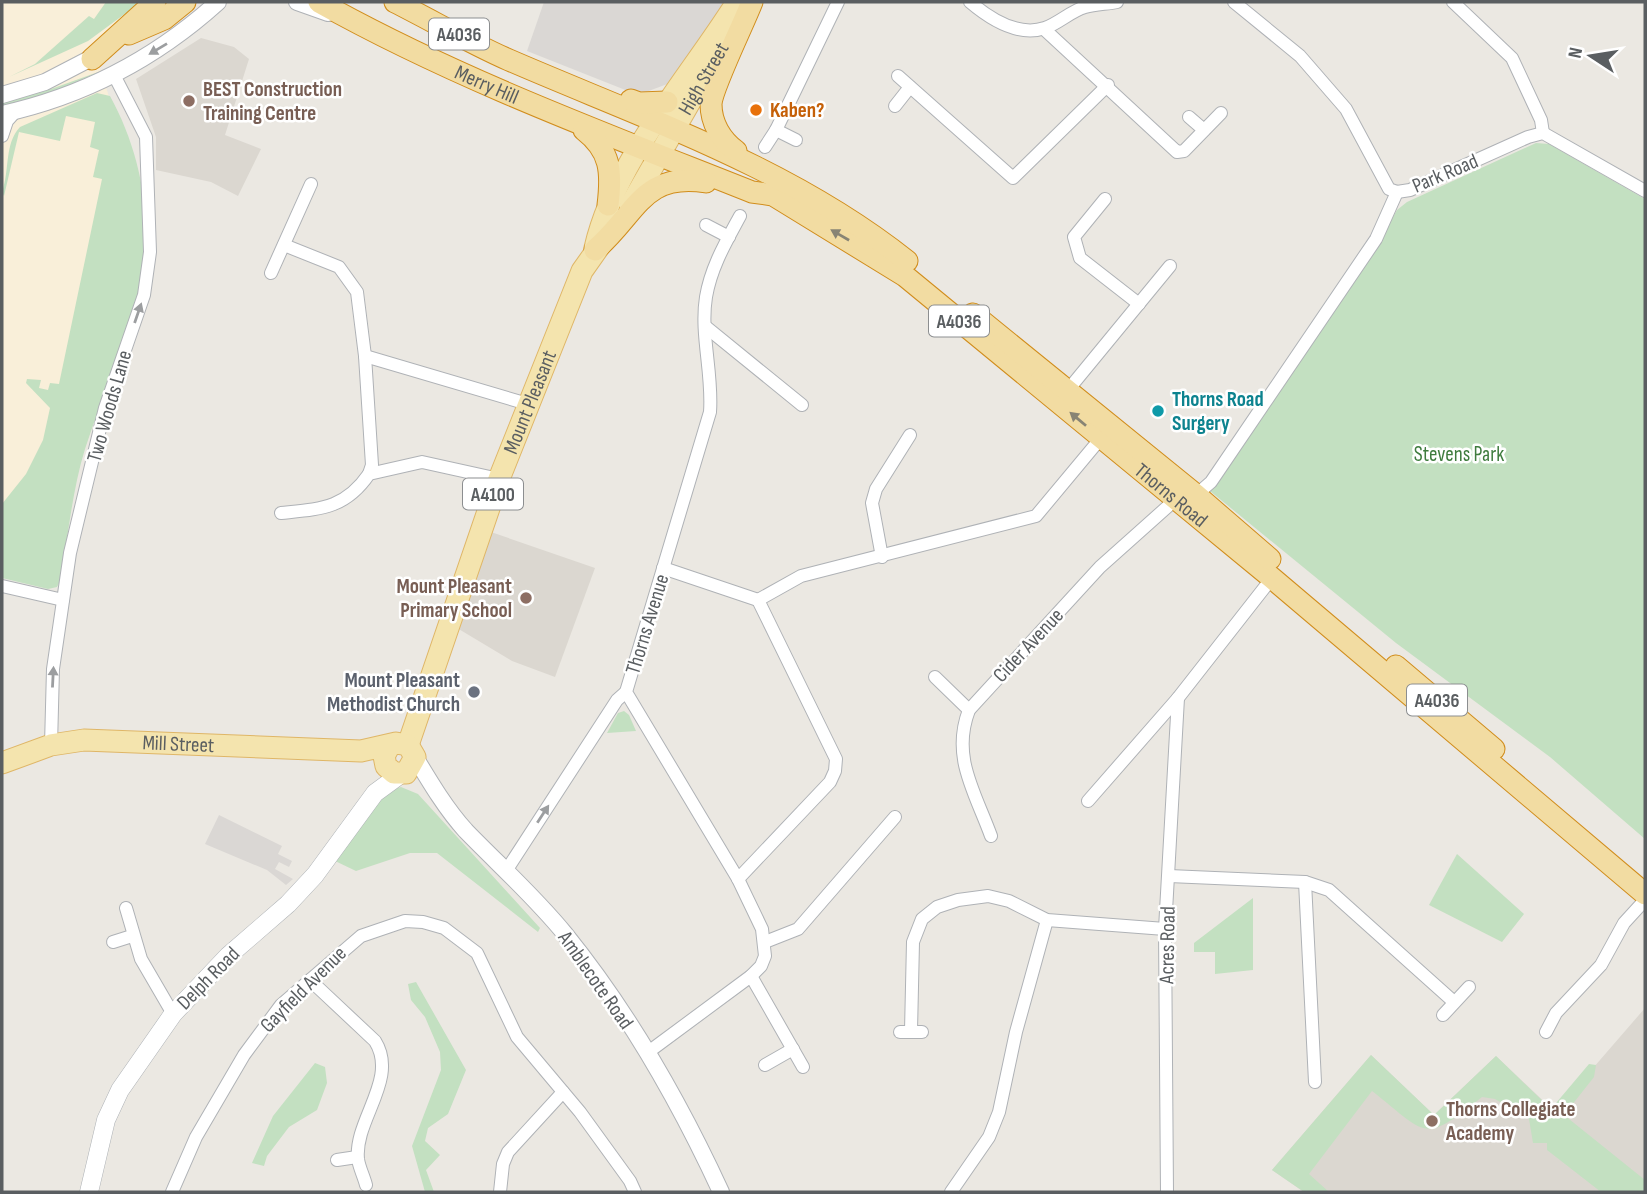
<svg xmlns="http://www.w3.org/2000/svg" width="1647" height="1194" font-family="'Sofia Sans Condensed',sans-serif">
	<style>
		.commercial { fill: #f9efd9 }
		.industrial { fill: #dad7d4 }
		.education { fill: #dbd7d0 }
		.green { fill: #c3e0c1 }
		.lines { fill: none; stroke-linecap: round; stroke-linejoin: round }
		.minor-casing { stroke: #afb2b6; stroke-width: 14 }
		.tertiary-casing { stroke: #afb2b6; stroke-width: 18 }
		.secondary-casing { stroke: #aeb2b6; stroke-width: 19 }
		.primary-casing { stroke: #dfb667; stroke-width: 23 }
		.trunk-casing { stroke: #d18d1c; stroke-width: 23 }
		.minor { stroke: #fff; stroke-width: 12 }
		.tertiary { stroke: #fff; stroke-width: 16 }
		.secondary { stroke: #fff; stroke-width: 18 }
		.primary { stroke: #f4e4ae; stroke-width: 21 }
		.trunk { stroke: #f2dca2; stroke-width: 21 }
		.oneway { fill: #9c9ea0 }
		.oneway2 { fill: #888474 }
		.education-dot { fill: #8d6e63; stroke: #fff; stroke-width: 2.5 }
		.food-dot { fill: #e8710a; stroke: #fff; stroke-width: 2.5 }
		.culture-dot { fill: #0f9aa8; stroke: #fff; stroke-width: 2.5 }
		.worship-dot { fill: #6b7280; stroke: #fff; stroke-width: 2.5 }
		.labels { text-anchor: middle; stroke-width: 5; stroke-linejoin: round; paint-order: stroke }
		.shield { fill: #fff; stroke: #8c8e90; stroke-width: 2 }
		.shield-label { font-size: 19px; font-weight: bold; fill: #5a5e61 }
		.street-label { font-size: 21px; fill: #5a5e61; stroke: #fff }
		.education-label { font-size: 21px; font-weight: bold; fill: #785e54; stroke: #fff; text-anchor: start }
		.food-label { font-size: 21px; font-weight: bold; fill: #c56008; stroke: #fff; text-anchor: start }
		.culture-label { font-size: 21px; font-weight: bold; fill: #0d838f; stroke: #fff; text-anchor: start }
		.park-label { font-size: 21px; fill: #3f7c3e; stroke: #fff }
		.worship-label { font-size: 21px; font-weight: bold; fill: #5b616d; stroke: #fff; text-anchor: end }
	</style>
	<rect width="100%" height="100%" fill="#ebe8e2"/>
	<polygon class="commercial" points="2,2 146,2 92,44 113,109 131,238 2,561"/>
	<g class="industrial">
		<polygon points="544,2 723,2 717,17 670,83 638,95 527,51"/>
		<polygon points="219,815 282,846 278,854 292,861 289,867 279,862 275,869 293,879 286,885 267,870 205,844"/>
	</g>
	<g class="education">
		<polygon points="201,38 234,47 249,59 225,135 261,149 238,196 211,182 156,170 156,137 136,79"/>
		<polygon points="491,532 595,568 555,677 512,661 457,628"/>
		<polygon points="1645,1008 1645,1192 1304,1192 1272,1170 1371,1055 1434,1115 1496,1056 1555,1112"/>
	</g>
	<g class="green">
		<polygon points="106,2 141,2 88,41 9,77 35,64 89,16 94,19"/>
		<polygon points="101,71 52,93 2,108 2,101 51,89"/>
		<path d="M97 93 110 96C143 156 156 231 138 298 124 349 101 399 85 449 72 491 68 538 60 581L57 587 48 589 2 578V504L26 474 43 440 50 408 26 383 27 379 41 380 39 388 48 390 50 383 59 384 102 179 93 177 99 150 90 147 95 122 66 116 60 141 19 132 4 196 2 192C10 170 4 144 20 127Z"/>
		<polygon points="1536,143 1549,144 1645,199 1645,839 1550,757 1396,643 1210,491 1377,244 1397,210 1407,202"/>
		<polygon points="624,711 629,715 636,731 607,733 618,713"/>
		<polygon points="401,787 418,794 540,928 538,932 437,853 410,853 356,871 333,860 388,791"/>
		<polygon points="1457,854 1524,914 1502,942 1429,905"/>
		<polygon points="1253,898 1253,970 1215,974 1215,952 1194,952 1194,943"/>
		<polygon points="416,982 466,1070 448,1114 428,1128 425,1141 440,1155 426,1170 434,1192 425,1192 412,1146 441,1070 440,1052 425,1017 411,1000 408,984"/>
		<path d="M1371 1055 1434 1115 1496 1056 1551 1109 1589 1064 1596 1065 1594 1077 1564 1115 1645 1180V1192H1601L1547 1150V1143H1533L1529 1119 1495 1099 1482 1097C1422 1145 1428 1135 1372 1091L1309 1174 1329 1192H1304L1272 1170Z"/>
		<polygon points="315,1063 325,1067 327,1083 317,1110 289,1127 267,1156 264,1166 252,1163 273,1116"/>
	</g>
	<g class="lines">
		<defs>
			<g id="minor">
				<path d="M970 2C990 19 1018 37 1045 28 1059 23 1071 11 1085 7 1095 4 1107 4 1117 2"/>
				<polyline points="1234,2 1300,56 1346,109 1389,189 1397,192 1410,190 1528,137 1543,133 1645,191"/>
				<polyline points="1453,2 1512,58 1541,120 1543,133"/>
				<polyline points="1044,29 1177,152 1184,151 1221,113"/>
				<polyline points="898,76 1013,178 1108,85"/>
				<polyline points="895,106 910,87"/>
				<polyline points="1189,117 1204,130"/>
				<polyline points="776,130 796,140"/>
				<polyline points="2,136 7,121 16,111"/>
				<polyline points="765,147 776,130 838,2"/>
				<polyline points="1105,199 1074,237 1080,258 1139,304"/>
				<polyline points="706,225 729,237"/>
				<polyline points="284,245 339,267 357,292 365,356 372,465 369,474"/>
				<polyline points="271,273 311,184"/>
				<polyline points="706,327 802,405"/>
				<polyline points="365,356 531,405"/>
				<polyline points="1068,390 1170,266"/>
				<polyline points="1196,495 1211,482 1376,239 1397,192"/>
				<path d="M281 513C320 509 345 509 369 474L422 462 499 479"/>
				<polyline points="882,557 872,503 876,489 910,435"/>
				<polyline points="663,568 758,600"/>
				<polyline points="2,586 63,600"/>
				<polyline points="758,600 801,576 1036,516 1101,438"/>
				<polyline points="935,677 969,710"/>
				<polyline points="51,745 53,669 70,553 105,408 144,295 150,252 146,137 114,75"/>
				<polyline points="1088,801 1178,698 1272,578"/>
				<path d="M991 836C975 792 951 757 969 710L1100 567 1175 500"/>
				<polyline points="506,871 617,700 626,692"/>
				<polyline points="1169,876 1305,882 1329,890 1454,1002"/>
				<polyline points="738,879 830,782 835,771 836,759 758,600"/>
				<polyline points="1305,882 1315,1082"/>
				<polyline points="126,908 141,959 173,1014"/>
				<polyline points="113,942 132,936"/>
				<polyline points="765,942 798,929 895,817"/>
				<polyline points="751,976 803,1067"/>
				<path d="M310 980 375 1041C399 1079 354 1120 358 1159 359 1167 364 1177 366 1185"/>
				<polyline points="1443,1015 1469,987"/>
				<polyline points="911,1031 913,942 922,919 937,907 958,900 988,896 1009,901 1047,920 1165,929"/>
				<polyline points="900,1032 922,1032"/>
				<polyline points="1546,1032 1556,1013 1601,965 1624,923 1645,900"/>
				<path d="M647 1053 751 976 761 966 765 956 762 929 738 879 626 692 710 412C713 374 700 334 706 297 711 267 726 242 740 216"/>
				<polyline points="765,1065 793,1049"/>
				<polyline points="337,1160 357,1157"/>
				<polyline points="172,1192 196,1137 244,1055 281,1005 361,936 405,921 423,922 444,928 477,953 517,1037 580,1112 630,1181 635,1192"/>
				<polyline points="500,1192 503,1164 508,1152 563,1092"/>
				<polyline points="951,1192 989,1137 999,1112 1016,1032 1047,920"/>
				<polyline points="1167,1192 1165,929 1178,698"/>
			</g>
			<g id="tertiary">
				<polyline points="297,2 328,13"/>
				<polyline points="2,95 45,82 99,54"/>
				<path d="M2 114C84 96 156 58 218 2"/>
				<path d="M415 757C430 782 446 809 466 831 499 865 535 897 565 934 628 1012 679 1101 721 1192"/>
			</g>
			<polyline id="secondary" points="89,1192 106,1120 120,1090 173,1014 228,956 288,904 315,875 375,793 401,774"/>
			<g id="primary">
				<path id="s1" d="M630 206 729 34"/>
				<path d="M595 248C615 160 690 77 737 2"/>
				<path id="s2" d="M408 745 499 479 582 271 606 237"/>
				<path id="s3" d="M2 763 51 745 84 740 361 751 396 743 408 745 415 757 406 773H394L386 766 384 756 390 745"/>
			</g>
			<g id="trunk">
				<path id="s4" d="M319 2C457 79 606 134 752 192L773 195 905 276 1272 578 1645 894"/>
				<path d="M395 2C433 21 470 43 509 60 645 119 789 167 907 261"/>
				<polyline points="129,34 164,19 185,2"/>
				<polyline points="92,59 155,2"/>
				<polyline points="631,100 639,103 667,102"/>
				<path d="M584 130C611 151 612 172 608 205"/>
				<path d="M736 151C721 140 711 123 711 104 712 88 744 23 752 2"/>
				<path d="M595 250C637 214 642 172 706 182"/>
				<polyline points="973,314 1196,495 1270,559"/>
				<polyline points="1396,666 1494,749"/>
			</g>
		</defs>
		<use href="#minor" class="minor-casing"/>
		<use href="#tertiary" class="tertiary-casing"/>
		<use href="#secondary" class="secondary-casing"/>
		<use href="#primary" class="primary-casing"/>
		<use href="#trunk" class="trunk-casing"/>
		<use href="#minor" class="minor"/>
		<use href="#tertiary" class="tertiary"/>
		<use href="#secondary" class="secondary"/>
		<use href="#primary" class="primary"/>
		<use href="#trunk" class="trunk"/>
	</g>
	<defs><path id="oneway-solid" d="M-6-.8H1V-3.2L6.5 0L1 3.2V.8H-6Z" transform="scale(1.75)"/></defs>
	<g class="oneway">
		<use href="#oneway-solid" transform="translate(158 49) rotate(149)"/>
		<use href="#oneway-solid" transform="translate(138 313) rotate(-71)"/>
		<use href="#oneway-solid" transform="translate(53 677) rotate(-87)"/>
		<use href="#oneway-solid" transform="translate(543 814) rotate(-57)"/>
	</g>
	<g class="oneway2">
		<use href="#oneway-solid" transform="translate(840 235) rotate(-150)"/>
		<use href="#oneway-solid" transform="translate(1078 419) rotate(-140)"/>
	</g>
	<g class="education-dot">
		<circle cx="189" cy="101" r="7"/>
		<circle cx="526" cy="598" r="7"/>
		<circle cx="1432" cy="1121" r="7"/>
	</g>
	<circle class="food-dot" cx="756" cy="110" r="7"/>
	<circle class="culture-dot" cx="1158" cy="411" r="7"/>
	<circle class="worship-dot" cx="474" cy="692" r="7"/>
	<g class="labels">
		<g class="shield">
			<rect x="429" y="18.5" width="60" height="31" rx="5"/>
			<rect x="929" y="305.5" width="60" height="31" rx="5"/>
			<rect x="463" y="478.5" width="60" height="31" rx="5"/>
			<rect x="1407" y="684.5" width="60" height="31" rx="5"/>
		</g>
		<g class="shield-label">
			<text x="459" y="41">A4036</text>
			<text x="959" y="328">A4036</text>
			<text x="493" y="501">A4100</text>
			<text x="1437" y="707">A4036</text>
		</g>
		<g class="street-label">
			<text dy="7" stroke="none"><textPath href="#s1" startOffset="147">High Street</textPath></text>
			<text dy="7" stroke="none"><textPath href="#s4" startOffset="187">Merry Hill</textPath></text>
			<text transform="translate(1445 173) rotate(-23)" y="7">Park Road</text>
			<text dy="7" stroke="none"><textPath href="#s2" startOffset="364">Mount Pleasant</textPath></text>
			<text transform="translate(109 406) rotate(-74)" y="7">Two Woods Lane</text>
			<text dy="7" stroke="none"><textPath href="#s4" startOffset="994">Thorns Road</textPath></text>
			<text transform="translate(647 624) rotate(-73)" y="7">Thorns Avenue</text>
			<text transform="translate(1028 645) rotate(-47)" y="7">Cider Avenue</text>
			<text dy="7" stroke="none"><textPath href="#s3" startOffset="180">Mill Street</textPath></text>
			<text transform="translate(1167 945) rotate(-89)" y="7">Acres Road</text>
			<text transform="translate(208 978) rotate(-45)" y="7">Delph Road</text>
			<text transform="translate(596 980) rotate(55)" y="7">Amblecote Road</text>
			<text transform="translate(303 989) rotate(-45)" y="7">Gayfield Avenue</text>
		</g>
		<g class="education-label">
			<text x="203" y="96">BEST Construction<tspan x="203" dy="24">Training Centre</tspan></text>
			<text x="512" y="593" text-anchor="end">Mount Pleasant<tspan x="512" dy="24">Primary School</tspan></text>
			<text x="1446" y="1116">Thorns Collegiate<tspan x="1446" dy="24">Academy</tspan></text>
		</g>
		<g class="food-label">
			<text x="770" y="117">Kaben?</text>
		</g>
		<g class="culture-label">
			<text x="1172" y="406">Thorns Road<tspan x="1172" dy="24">Surgery</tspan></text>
		</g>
		<g class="park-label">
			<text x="1459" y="461">Stevens Park</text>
		</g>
		<g class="worship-label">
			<text x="460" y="687">Mount Pleasant<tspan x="460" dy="24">Methodist Church</tspan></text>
		</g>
	</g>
	<rect width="1647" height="1194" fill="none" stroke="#5a5e61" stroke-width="7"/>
	<g transform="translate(1591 56) rotate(282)" stroke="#ffffff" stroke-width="5" paint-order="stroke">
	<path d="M0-5L12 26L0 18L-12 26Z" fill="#5a5e61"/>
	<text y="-10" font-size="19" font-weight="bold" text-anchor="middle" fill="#5a5e61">N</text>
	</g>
</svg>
